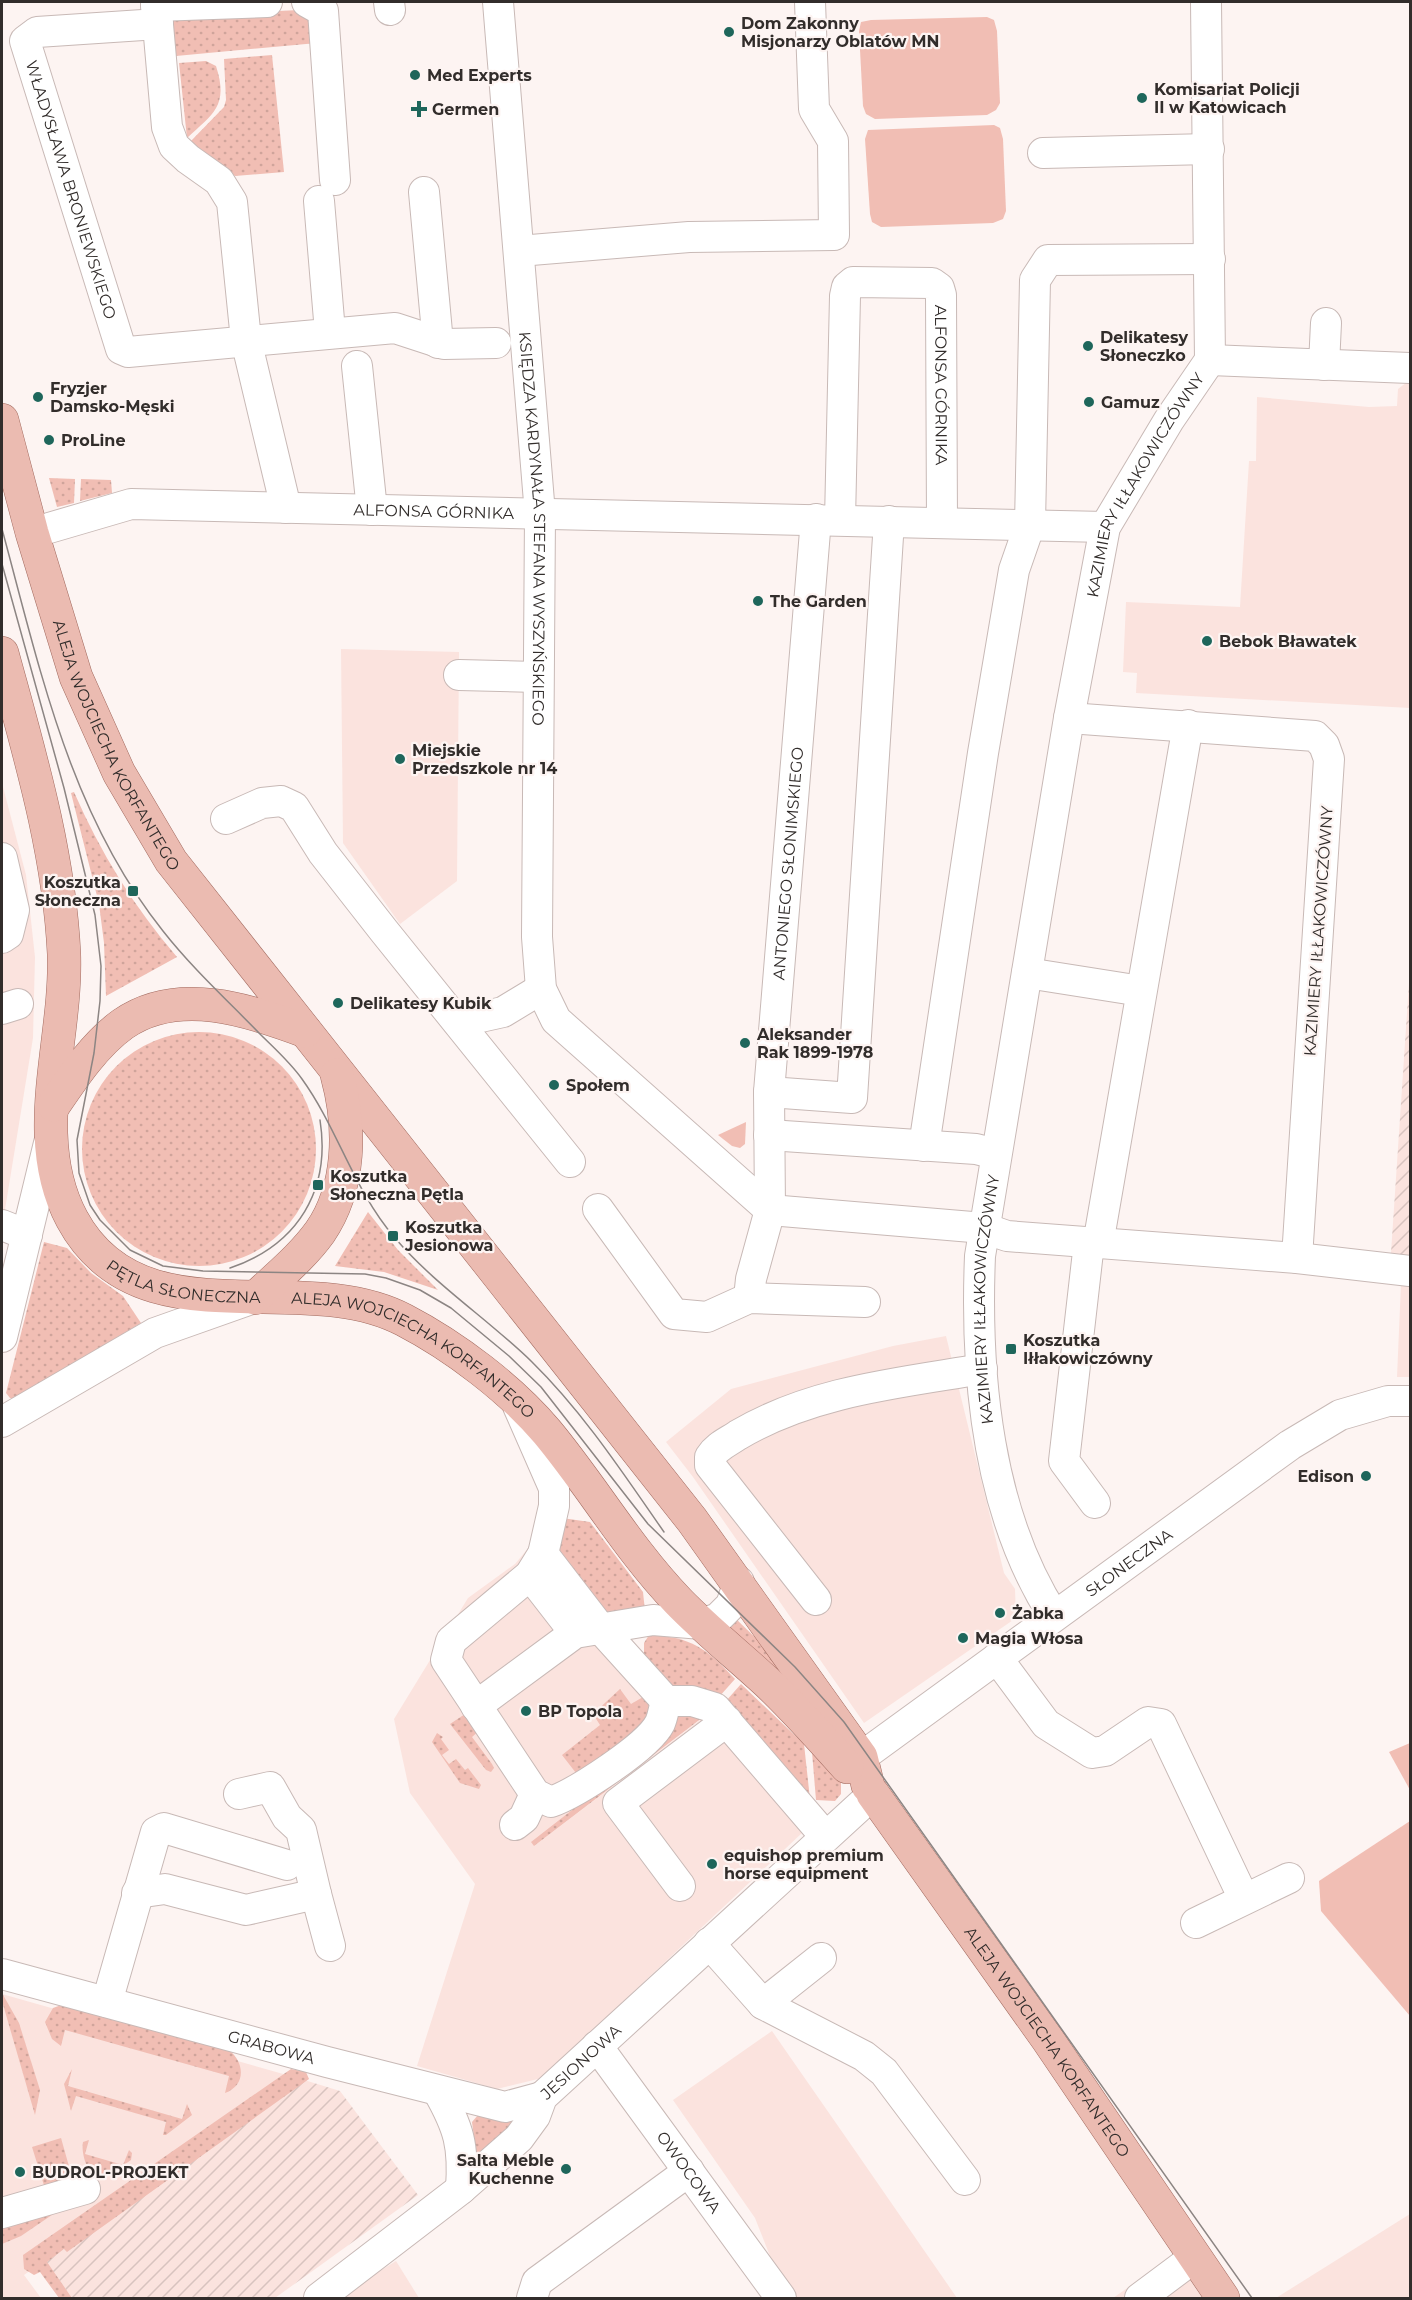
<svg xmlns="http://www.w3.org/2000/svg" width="1412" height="2300" font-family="Montserrat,sans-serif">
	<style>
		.built { fill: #fbe3de }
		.industrial { fill: url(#industrial-furrows) }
		.grass { fill: url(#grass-dots) }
		.garden { fill: #f1beb4 }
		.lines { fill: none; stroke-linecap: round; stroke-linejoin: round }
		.minor-casing { stroke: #c8b9b6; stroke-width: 32 }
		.major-casing { stroke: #a26b60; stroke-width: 34 }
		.minor { stroke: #fff; stroke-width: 30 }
		.major { stroke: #ebbbb1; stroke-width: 33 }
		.tram { stroke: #8c8583; stroke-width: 1.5 }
		.poi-dot { fill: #1e665b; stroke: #fdf4f2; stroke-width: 2 }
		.labels { text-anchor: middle; stroke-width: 4.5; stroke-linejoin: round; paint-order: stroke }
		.poi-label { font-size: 16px; font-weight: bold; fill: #322d2b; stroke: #fdf4f2; text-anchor: start }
		.street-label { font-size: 16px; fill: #322d2b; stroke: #fdf4f2 }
	</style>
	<defs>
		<pattern id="industrial-furrows" width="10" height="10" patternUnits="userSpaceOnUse" patternTransform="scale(1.5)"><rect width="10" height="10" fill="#fbe3de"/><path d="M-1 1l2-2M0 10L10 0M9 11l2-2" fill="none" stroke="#d8c3bf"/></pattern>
		<pattern id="grass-dots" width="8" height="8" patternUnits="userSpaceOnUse" patternTransform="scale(1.5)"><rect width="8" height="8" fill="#f1beb4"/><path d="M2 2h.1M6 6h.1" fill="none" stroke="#cfa49b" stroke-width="1.8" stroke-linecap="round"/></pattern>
	</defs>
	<rect width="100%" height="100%" fill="#fdf4f2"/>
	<g class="built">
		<polygon points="1407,382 1410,382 1410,708 1136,693 1137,673 1123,672 1126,602 1240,607 1249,461 1256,461 1257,397 1369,407 1397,406 1398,389"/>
		<polygon points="341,649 459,652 457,881 400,924 343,843"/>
		<polygon points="2,783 26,875 35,957 33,1038 2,1228"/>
		<polygon points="1401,1284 1410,1284 1410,1377 1397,1377"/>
		<polygon points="946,1336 1004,1573 1015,1589 1016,1618 864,1723 693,1477 666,1442 731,1389 893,1346"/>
		<polygon points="530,1546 601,1636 699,1712 534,1846 712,1711 803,1832 542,2078 497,2089 417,2066 475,1884 410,1793 394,1719 468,1598 515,1564"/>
		<polygon points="2,1994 301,2079 24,2275 41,2298 2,2298"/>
		<polygon points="772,2031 854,2149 957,2298 792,2298 781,2284 755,2218 673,2100"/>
		<polygon points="1410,2214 1410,2298 1276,2298"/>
		<polygon points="1179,2252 1209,2298 1113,2298"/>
		<polygon points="396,2261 419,2298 337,2298"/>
	</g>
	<g class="industrial">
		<polygon points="1410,968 1410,1284 1389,1283"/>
		<polygon points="301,2079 340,2091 418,2195 275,2298 72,2298 46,2262"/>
	</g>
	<g class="grass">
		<polygon points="299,10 309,16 317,43 176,56 172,16"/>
		<polygon points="272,55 284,172 235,176 190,142 224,107 226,100 224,59"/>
		<path d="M206 61 216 66C229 106 213 114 187 138L179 63Z"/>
		<polygon points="49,478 75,479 74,503 57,507"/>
		<polygon points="81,479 111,480 112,493 80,501"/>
		<path d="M74 792C100 852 134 907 177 957L106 996 104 943 99 904 71 793Z"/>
		<circle cx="199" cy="1149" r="117"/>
		<polygon points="368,1212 398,1250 438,1290 384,1272 335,1266"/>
		<polygon points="44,1242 67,1248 91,1273 123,1296 141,1323 14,1399 10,1398 6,1393"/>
		<polygon points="562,1518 590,1522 643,1592 645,1611 606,1612 553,1546"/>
		<polygon points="735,1618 764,1646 792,1683 724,1624"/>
		<path d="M649 1635C692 1637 706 1648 735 1679L719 1697 668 1684 644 1654V1643Z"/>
		<polygon points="741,1684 804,1744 810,1799 726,1701"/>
		<polygon points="620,1689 631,1704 643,1697 649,1704 645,1726 576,1773 562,1755 600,1725 593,1714"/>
		<polygon points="715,1708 534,1846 531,1842 667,1736 677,1715"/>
		<polygon points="465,1714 480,1730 472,1737 492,1764 494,1768 491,1772 486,1770 450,1724"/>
		<polygon points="437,1733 443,1737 441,1739 449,1750 442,1755 449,1764 456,1759 465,1770 468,1768 481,1785 479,1789 460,1783 432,1742"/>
		<polygon points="812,1752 841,1781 841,1794 835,1801 816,1800"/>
		<polygon points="2,1993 19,2023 40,2090 35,2115 2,2001"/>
		<path d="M64 2004 229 2050C245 2063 246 2085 225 2093L229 2076 65 2030 61 2046 52 2039 45 2022 53 2008Z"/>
		<polygon points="72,2069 68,2086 182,2119 187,2104 192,2115 166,2135 163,2135 166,2122 76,2096 71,2111 64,2084"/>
		<polygon points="291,2069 306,2072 309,2079 67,2252 64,2249 47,2262 72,2298 59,2298 40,2272 34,2275 24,2269 23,2255"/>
		<polygon points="478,2115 515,2122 478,2154 476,2152 472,2122"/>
		<polygon points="61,2138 72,2177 47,2195 32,2147"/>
		<path d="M89 2140 85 2154 123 2165 129 2150 132 2153 131 2160 109 2175H93C86 2169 81 2151 83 2142Z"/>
		<polygon points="71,2202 21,2236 2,2244 2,2221"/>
	</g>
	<g class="garden">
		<polygon points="987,17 994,20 997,31 1000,103 996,110 987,115 875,119 866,114 863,106 859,31 861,22 871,20"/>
		<polygon points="994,125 1000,128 1003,139 1006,211 1003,219 993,223 881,227 872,222 870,214 865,139 868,130"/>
		<polygon points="746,1122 745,1144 740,1148 732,1146 718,1135"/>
		<polygon points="1410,1743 1410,1790 1389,1752"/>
		<polygon points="1410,1821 1410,2016 1321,1911 1319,1881"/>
	</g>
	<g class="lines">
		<defs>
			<g id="minor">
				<polyline points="156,2 167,127 174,146 188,159 219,181 232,202 246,340 286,508"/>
				<polyline points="307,2 323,11 335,180"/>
				<polyline points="389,2 390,10"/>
				<path id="s1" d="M498 2 540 514 537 937 541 989 556 1020 770 1210"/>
				<polyline points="156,6 267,2"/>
				<path id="s2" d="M158 24 37 32 25 41 121 349 128 352 395 328 444 344 496 343"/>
				<polyline points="1043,153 1209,149"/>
				<polyline points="424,192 438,343"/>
				<polyline points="319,201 330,332"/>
				<polyline points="519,251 689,237 834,235 833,141 814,109 810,2"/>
				<polyline points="1210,360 1410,368"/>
				<polyline points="1324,365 1326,323"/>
				<polyline points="357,366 372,510"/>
				<path id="s3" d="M840 520 845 296 847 287 853 282 932 283 939 288 941 295 942 523"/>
				<path id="s4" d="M32 533 131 504 1105 527"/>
				<polyline points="459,675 537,677"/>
				<polyline points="1069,718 1315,736 1324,745 1329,759 1297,1258"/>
				<polyline points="226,819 262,803 281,801 294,807 323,853 384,931 570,1162"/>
				<polyline points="2,858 14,910 8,934 2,938"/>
				<polyline points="1027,973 1141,991"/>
				<polyline points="2,1009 18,1004"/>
				<polyline points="458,1022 503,1012 541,989"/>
				<polyline points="769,1092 852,1098 889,521"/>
				<polyline points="769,1135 976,1149 996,1154"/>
				<polyline points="924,1146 983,753 1014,570 1030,524 1035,280 1048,260 1210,259"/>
				<polyline points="598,1209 674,1314 707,1317 749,1298 865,1302"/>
				<polyline points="770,1210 984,1228 1007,1236 1297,1258 1410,1271"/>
				<polyline points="2,1225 27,1235"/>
				<polyline points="1089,1243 1064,1461 1095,1503"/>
				<polyline points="1098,1244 1188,725"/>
				<path id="s5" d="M749 1298 751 1279 770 1210 769 1092 816 519"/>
				<polyline points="2,1337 49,1143"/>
				<path d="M518 1406 554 1488V1506L543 1554 530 1575 451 1641 446 1660 535 1794 551 1802C576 1793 648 1747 660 1723 663 1716 664 1708 666 1701"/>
				<polyline points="2,1422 155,1333 251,1299"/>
				<polyline points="543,1554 600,1628 666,1701 692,1701 715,1708 825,1836"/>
				<polyline points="530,1575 575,1633"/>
				<path d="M816 1600 710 1465V1457C717 1446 728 1442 738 1435 812 1391 899 1383 982 1369"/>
				<path id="s6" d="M1054 1616C988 1514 975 1376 980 1256L1069 718 1105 527 1169 420 1210 360 1206 2"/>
				<polyline points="997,1658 1046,1724 1092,1753 1105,1751 1148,1722 1161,1724 1244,1899"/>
				<polyline points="476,1706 575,1633 653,1620 702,1624 718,1618 731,1605 739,1582"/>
				<path id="s7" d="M842 1744 861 1757 867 1753 1290 1445 1340 1415 1388 1401H1410"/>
				<polyline points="239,1794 270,1787 287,1817 301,1830 316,1894"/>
				<polyline points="515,1825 524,1818 535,1794"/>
				<polyline points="680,1886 618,1803 727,1721"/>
				<polyline points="137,1893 165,1889 246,1910 316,1894 330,1946"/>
				<polyline points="1196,1923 1289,1878"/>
				<polyline points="709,1943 763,2004 864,2056 884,2072 965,2180"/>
				<path id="s8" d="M2 1974 327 2062 505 2107 542 2097"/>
				<polyline points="107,2002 156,1832 164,1828 287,1865"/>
				<polyline points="763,2004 821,1958"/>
				<path id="s9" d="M597 2046 781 2298"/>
				<path d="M438 2091C459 2128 464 2146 461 2189"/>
				<polyline points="2,2213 85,2189"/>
				<path id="s10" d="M319 2298 461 2189 519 2138 535 2116 542 2097 873 1794 868 1786"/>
				<polyline points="532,2298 537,2282 689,2171"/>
				<polyline points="1140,2298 1195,2257"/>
			</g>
			<g id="major">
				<path id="s11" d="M2 420 32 533 76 677 119 773 171 861 692 1520 861 1757 868 1786"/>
				<path id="s12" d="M2 653C29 752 59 851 64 954 67 1042 28 1137 72 1219 140 1345 300 1265 404 1320 454 1346 511 1389 547 1432 592 1486 628 1549 678 1601 707 1631 740 1657 771 1686 798 1712 822 1739 847 1767"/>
				<path d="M54 1105C73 1077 95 1044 123 1024 178 986 249 1010 305 1031"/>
				<path d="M255 1298C277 1277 302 1257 320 1232 351 1187 351 1126 337 1075"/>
				<path id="s13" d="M873 1794 1048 2040 1223 2298"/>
			</g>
		</defs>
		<use href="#minor" class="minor-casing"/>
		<use href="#major" class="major-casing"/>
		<use href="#minor" class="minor"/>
		<use href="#major" class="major"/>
		<g class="tram">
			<path d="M2 529C40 669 70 815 163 931 192 968 227 1000 260 1034 274 1048 290 1062 302 1079 338 1129 354 1191 395 1238 435 1285 488 1319 532 1362 583 1412 623 1473 664 1532"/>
			<polyline points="2,564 64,788 95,915 101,966 100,1001 94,1053 77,1140 79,1173 90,1205 100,1220 130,1250 163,1266 203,1271 365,1274 386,1278 420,1290 451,1308 509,1356 541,1387 648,1524 795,1667 844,1722 1252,2298"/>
			<path d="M230 1268C298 1245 331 1190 320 1120"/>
		</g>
	</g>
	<g class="poi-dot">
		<circle cx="729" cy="32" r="6"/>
		<circle cx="415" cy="75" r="6"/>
		<circle cx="1142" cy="98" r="6"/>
		<path d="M416 100h6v6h6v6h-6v6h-6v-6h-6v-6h6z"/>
		<circle cx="1088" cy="346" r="6"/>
		<circle cx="38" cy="397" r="6"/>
		<circle cx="1089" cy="402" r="6"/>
		<circle cx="49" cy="440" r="6"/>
		<circle cx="758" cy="601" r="6"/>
		<circle cx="1207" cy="641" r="6"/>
		<circle cx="400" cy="759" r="6"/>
		<rect x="127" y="885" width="12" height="12" rx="3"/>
		<circle cx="338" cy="1003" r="6"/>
		<circle cx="745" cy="1043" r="6"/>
		<circle cx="554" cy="1085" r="6"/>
		<rect x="312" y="1179" width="12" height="12" rx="3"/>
		<rect x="387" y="1230" width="12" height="12" rx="3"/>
		<rect x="1005" y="1343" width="12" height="12" rx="3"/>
		<circle cx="1366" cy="1476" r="6"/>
		<circle cx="1000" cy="1613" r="6"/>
		<circle cx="963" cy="1638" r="6"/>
		<circle cx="526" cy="1711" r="6"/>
		<circle cx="712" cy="1864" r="6"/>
		<circle cx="566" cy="2169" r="6"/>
		<circle cx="20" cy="2172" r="6"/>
	</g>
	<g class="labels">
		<g class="poi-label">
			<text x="741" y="29">Dom Zakonny<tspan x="741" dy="18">Misjonarzy Oblatów MN</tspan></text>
			<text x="427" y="81">Med Experts</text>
			<text x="1154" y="95">Komisariat Policji<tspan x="1154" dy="18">II w Katowicach</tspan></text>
			<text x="432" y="115">Germen</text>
			<text x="1100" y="343">Delikatesy<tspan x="1100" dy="18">Słoneczko</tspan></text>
			<text x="50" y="394">Fryzjer<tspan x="50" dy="18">Damsko-Męski</tspan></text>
			<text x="1101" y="408">Gamuz</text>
			<text x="61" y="446">ProLine</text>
			<text x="770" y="607">The Garden</text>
			<text x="1219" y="647">Bebok Bławatek</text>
			<text x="412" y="756">Miejskie<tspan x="412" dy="18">Przedszkole nr 14</tspan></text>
			<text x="121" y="888" text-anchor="end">Koszutka<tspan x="121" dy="18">Słoneczna</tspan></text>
			<text x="350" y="1009">Delikatesy Kubik</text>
			<text x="757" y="1040">Aleksander<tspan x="757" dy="18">Rak 1899-1978</tspan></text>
			<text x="566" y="1091">Społem</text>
			<text x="330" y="1182">Koszutka<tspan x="330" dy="18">Słoneczna Pętla</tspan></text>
			<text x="405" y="1233">Koszutka<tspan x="405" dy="18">Jesionowa</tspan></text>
			<text x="1023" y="1346">Koszutka<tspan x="1023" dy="18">Iłłakowiczówny</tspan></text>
			<text x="1354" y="1482" text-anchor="end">Edison</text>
			<text x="1012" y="1619">Żabka</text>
			<text x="975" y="1644">Magia Włosa</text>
			<text x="538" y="1717">BP Topola</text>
			<text x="724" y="1861">equishop premium<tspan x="724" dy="18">horse equipment</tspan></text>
			<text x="554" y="2166" text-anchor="end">Salta Meble<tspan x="554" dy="18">Kuchenne</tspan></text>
			<text x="32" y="2178">BUDROL-PROJEKT</text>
		</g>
		<g class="street-label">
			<text dy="6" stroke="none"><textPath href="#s2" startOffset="292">WŁADYSŁAWA BRONIEWSKIEGO</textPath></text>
			<text dy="6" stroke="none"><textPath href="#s3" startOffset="426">ALFONSA GÓRNIKA</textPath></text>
			<text dy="6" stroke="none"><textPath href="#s6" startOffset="1167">KAZIMIERY IŁŁAKOWICZÓWNY</textPath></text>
			<text dy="6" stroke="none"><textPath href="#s4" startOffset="406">ALFONSA GÓRNIKA</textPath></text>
			<text dy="6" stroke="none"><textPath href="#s1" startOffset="528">KSIĘDZA KARDYNAŁA STEFANA WYSZYŃSKIEGO</textPath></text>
			<text dy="6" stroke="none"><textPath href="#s11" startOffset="346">ALEJA WOJCIECHA KORFANTEGO</textPath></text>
			<text dy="6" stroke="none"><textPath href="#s5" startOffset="438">ANTONIEGO SŁONIMSKIEGO</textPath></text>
			<text transform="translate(1318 931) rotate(-86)" y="6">KAZIMIERY IŁŁAKOWICZÓWNY</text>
			<text dy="6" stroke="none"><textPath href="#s12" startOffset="714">PĘTLA SŁONECZNA</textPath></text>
			<text dy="6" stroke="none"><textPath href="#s6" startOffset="330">KAZIMIERY IŁŁAKOWICZÓWNY</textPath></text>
			<text dy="6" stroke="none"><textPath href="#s12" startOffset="962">ALEJA WOJCIECHA KORFANTEGO</textPath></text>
			<text dy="6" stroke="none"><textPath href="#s7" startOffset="354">SŁONECZNA</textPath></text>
			<text dy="6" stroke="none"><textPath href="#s13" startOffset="303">ALEJA WOJCIECHA KORFANTEGO</textPath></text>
			<text dy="6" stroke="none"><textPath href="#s8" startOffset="279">GRABOWA</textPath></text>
			<text dy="6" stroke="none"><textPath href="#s10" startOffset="356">JESIONOWA</textPath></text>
			<text dy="6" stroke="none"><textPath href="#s9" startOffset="156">OWOCOWA</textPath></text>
		</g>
	</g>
	<rect width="1412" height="2300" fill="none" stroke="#322d2b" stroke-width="6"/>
</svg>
